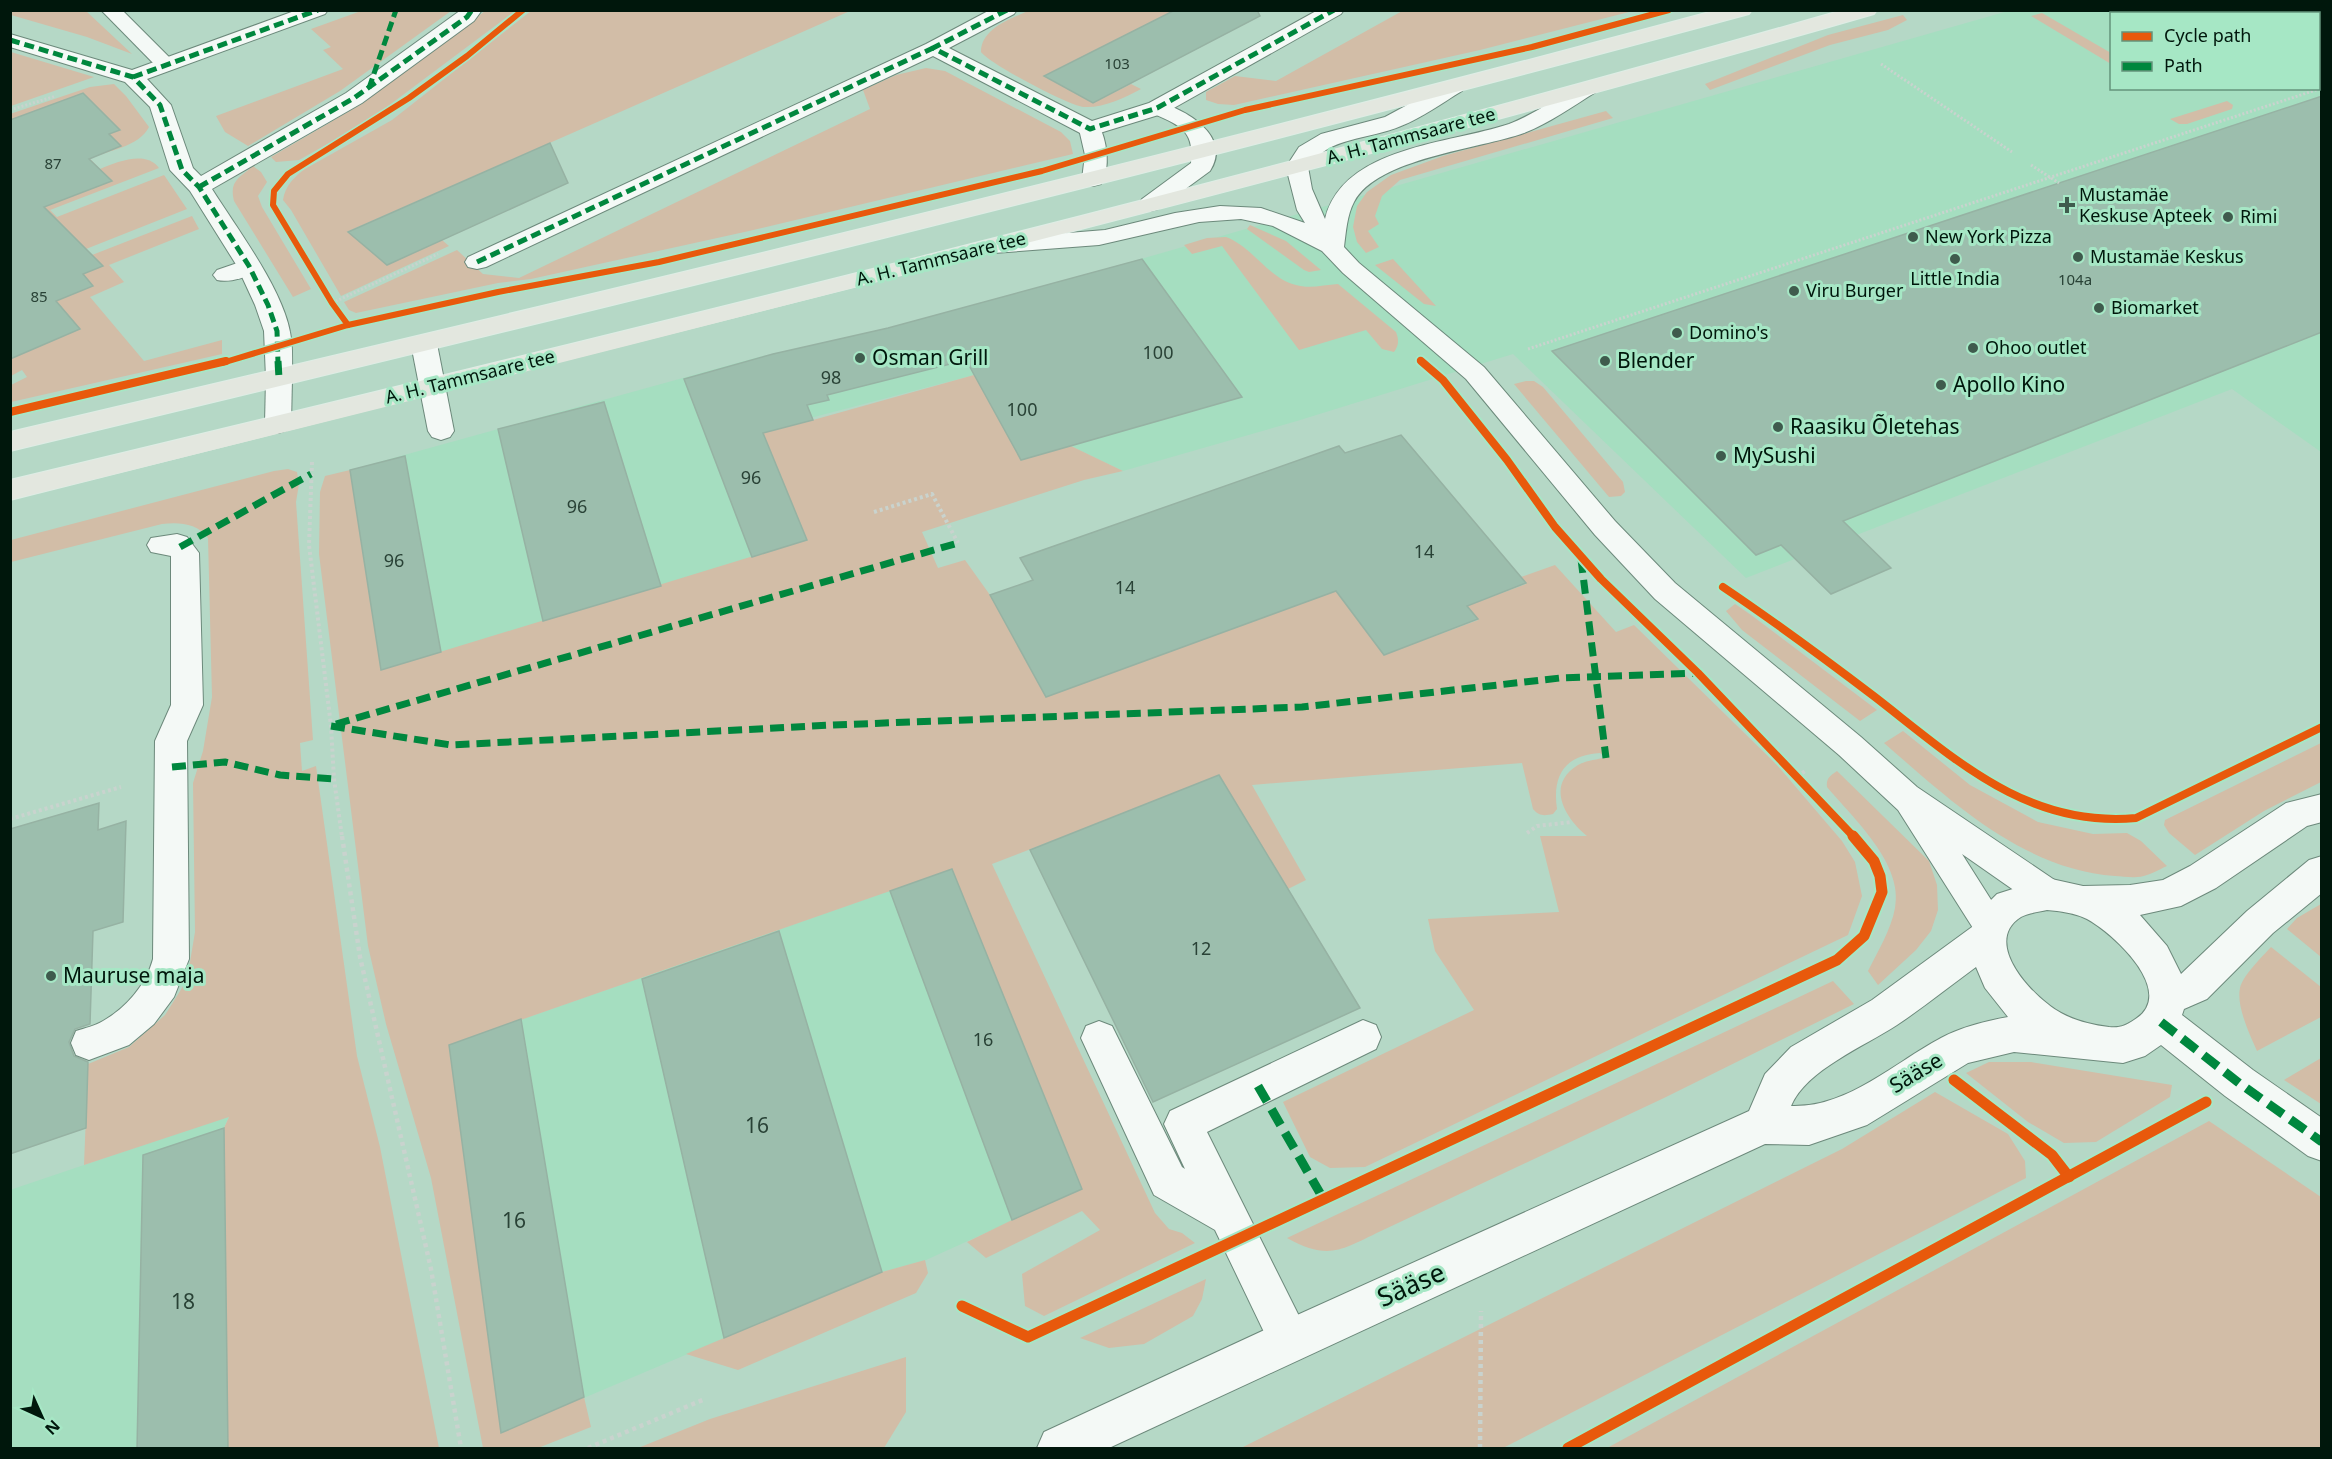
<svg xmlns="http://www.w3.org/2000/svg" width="2332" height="1459" font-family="'Noto Sans',sans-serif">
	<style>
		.built { fill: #a5dec0; fill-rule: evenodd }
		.green { fill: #d2bda7 }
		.building { fill: #9cbead; stroke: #96b2a3; stroke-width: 1.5 }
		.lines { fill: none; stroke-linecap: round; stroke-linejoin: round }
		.lane-casing { stroke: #6c897b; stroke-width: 2 }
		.street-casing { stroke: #6c897b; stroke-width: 2 }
		.primary-casing { stroke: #deede5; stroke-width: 2 }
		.path-far2 { stroke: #c9d3ce; stroke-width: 3; stroke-dasharray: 2 2; stroke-linecap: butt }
		.path-far1 { stroke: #c9d3ce; stroke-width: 4; stroke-dasharray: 3 3; stroke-linecap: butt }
		.path { stroke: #c9d3ce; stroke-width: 4.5; stroke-dasharray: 4 4; stroke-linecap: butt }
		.lane { fill: #f4f9f6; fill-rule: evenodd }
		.street { fill: #f4f9f6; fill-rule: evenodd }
		.primary { fill: #e3e7df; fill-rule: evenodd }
		.quiet-far2 { stroke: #00873e; stroke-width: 5; stroke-dasharray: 10 5; stroke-linecap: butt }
		.quiet-far1 { stroke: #00873e; stroke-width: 7; stroke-dasharray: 14 7; stroke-linecap: butt }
		.quiet { stroke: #00873e; stroke-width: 9; stroke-dasharray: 18 9; stroke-linecap: butt }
		.cycleway-far2-casing { stroke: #a6e7c5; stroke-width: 9 }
		.cycleway-far1-casing { stroke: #a6e7c5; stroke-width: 12 }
		.cycleway-casing { stroke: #a6e7c5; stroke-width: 15 }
		.cycleway-far2 { stroke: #e8590c; stroke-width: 6 }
		.cycleway-far1 { stroke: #e8590c; stroke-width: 8 }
		.cycleway { stroke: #e8590c; stroke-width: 11 }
		.poi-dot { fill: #3f5b4d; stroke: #a6e7c5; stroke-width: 2 }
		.labels { text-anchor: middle; stroke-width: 6; stroke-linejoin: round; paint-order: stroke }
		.far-number-label { font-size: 15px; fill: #294236 }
		.far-street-label { font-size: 18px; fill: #00170c; stroke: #a6e7c5 }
		.far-poi-label { font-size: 18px; fill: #00170c; stroke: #a6e7c5; text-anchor: start }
		.number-label { font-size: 18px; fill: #294236 }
		.poi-label { font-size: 21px; fill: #00170c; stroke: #a6e7c5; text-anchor: start }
		.street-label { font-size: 21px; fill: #00170c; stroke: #a6e7c5 }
		.near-number-label { font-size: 21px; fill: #294236 }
		.near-street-label { font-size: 26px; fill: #00170c; stroke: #a6e7c5 }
	</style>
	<rect width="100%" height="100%" fill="#b5d8c6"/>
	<g class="built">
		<path d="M2008 11H2321V452L2232 389 1746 578 1513 354 1297 421 1123 471 1071 446 1021 460 974 375 761 431 814 559 383 701 350 470 759 357 938 317ZM2112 14H2318V88H2112Z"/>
		<polygon points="952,869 1082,1189 926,1260 882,1272 501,1433 449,1045"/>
		<polygon points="229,1116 224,1128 228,1448 11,1448 10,1190"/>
	</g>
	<g class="green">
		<polygon points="1404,10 1633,10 1633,11 1480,50 1234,105 1218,104 1206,100 1206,92 1235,76 1276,81"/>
		<polygon points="10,11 86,11 132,54 87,37 11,15"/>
		<polygon points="361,11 451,11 340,91 248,146 225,132 216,116 343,69 323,50 331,47 311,29"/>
		<polygon points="485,11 515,11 368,121 299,160 276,162 271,157 363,103"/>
		<path d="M531 11H850L349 231 387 265 442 240 449 246 341 296 291 210 283 200C285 186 294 177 305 169L392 120Z"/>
		<path d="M1028 11H1175L1044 76 1093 103 1131 84 1141 89C1124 98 1104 108 1084 107 1069 106 990 64 981 52 981 29 1010 19 1028 11Z"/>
		<polygon points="2042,13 2111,53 2111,64 2031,16"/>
		<polygon points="1903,15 1907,20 1888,30 1830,45 1710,90 1705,84 1828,35"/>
		<polygon points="10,52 11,52 94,77 11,106"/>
		<polygon points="926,68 945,71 1061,132 1070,141 1073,154 749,231 531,279 498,283 356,313 349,310 344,302 457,250 483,274 519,278 870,109 863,90 896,75"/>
		<path d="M114 84 126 96 149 127C139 147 108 150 90 159L100 169C117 162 146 150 159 168L50 210 57 217 164 175 187 209 86 249 92 255 192 216 199 229 109 265 124 282 90 297 144 361 222 340V354L11 402V385L27 377 22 370 11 376 10 114 90 87Z"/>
		<polygon points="2227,101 2233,105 2232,109 2187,124 2179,124 2170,119"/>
		<polygon points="1606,111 1613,118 1400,180 1382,196 1375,216 1379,224 1368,231 1379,247 1366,253 1357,242 1353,227 1357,206 1367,192 1391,175 1443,156"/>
		<path d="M253 166 261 172 267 182 258 196 262 207 311 289 293 297 234 201C229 181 239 178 253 166Z"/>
		<polygon points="1250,225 1286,241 1321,270 1309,272 1304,270 1247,229"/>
		<path d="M1226 237C1253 247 1269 279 1296 285 1309 289 1324 285 1338 284L1396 332C1399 340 1399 345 1394 352L1382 349 1366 330 1299 350 1222 246 1192 254 1184 245 1207 238Z"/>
		<polygon points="1393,259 1436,306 1424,304 1375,265"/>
		<path d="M974 375 1071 446 1123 471 1084 480 922 532 938 568 965 560 990 595 1046 697 1336 591 1384 655 1478 620 1467 606 1526 584 1521 577 1555 565 1616 632 1634 625 1777 765 1842 841 1855 862 1862 896 1848 935 1365 1167 1330 1168 1310 1157 1283 1102 1474 1010 1435 951 1428 919 1559 912 1540 836H1587C1565 818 1545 785 1578 765 1587 760 1597 760 1605 757L1600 753C1565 755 1552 775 1557 809L1553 814C1544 816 1539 816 1533 809L1522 763 1252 785 1306 880 1288 889 1219 776 992 864 1155 1213 1169 1229 1182 1233 1195 1243 1044 1316 1025 1306 1022 1274 1100 1230 1082 1211 986 1258 967 1242 1012 1220 890 891 449 1045 501 1432 584 1397 591 1427 538 1448H483L431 1178 386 1024 368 946 319 554 320 492 325 476 350 470 381 670 806 540 762 431 813 420Z"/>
		<polygon points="1526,381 1534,381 1543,387 1623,482 1625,492 1621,496 1609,497 1514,384"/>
		<path d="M288 469 297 472 299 484 296 502 313 740 300 743 302 771 316 766 357 1056 380 1147 439 1448H228L224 1128 229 1117 84 1165 88 1064 129 1047 165 1015 187 980 195 932 193 783 203 751 212 697 208 538C197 523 179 522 162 524L11 562V540L274 471Z"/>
		<polygon points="1735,604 1751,615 1877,710 1860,721 1742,630 1726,611"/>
		<path d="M1903 731 1970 785 2038 822 2093 834 2127 833 2141 841 2167 866C2158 870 2147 877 2137 877 2130 878 2122 876 2115 876 2022 869 1951 801 1884 743Z"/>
		<polygon points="2321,743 2321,782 2264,811 2195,855 2169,833 2164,825 2165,820"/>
		<path d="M1837 771 1929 861 1937 885 1938 910 1931 931 1916 950 1878 985 1868 971C1878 951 1891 930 1895 908 1904 864 1853 818 1827 787 1826 778 1830 776 1837 771Z"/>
		<polygon points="2321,904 2321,957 2287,929 2297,918"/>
		<path d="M2271 947 2321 987V1017L2257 1051C2250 1035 2236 1006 2240 988 2243 975 2262 957 2271 947Z"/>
		<path d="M1833 981 1854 1004 1664 1098 1381 1231C1341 1250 1329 1261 1287 1238Z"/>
		<polygon points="2321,1058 2321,1104 2284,1080"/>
		<polygon points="1989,1062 2031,1062 2172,1085 2170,1097 2096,1142 2064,1143 2028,1122 1966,1073"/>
		<polygon points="1935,1092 2008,1134 2025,1161 2026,1178 1503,1448 1241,1448 1842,1149"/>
		<polygon points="2209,1121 2321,1197 2321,1448 1607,1448"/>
		<polygon points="925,1260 928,1273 916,1293 738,1370 686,1354 882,1272"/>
		<polygon points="1206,1279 1202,1299 1193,1316 1144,1344 1109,1348 1080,1338"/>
		<polygon points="906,1357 906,1412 884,1448 638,1448 710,1419"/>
	</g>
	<g class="building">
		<polygon points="1175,10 1257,10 1260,16 1093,103 1044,76"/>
		<polygon points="83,93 120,130 109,134 121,146 89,159 112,181 44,207 103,266 83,274 93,286 56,301 80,329 10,359 10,120"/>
		<polygon points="2322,96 2322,332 1843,521 1891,568 1831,594 1781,545 1756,555 1552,351"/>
		<polygon points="550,143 568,183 387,265 348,232"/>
		<polygon points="1142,259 1242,397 1021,460 966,360 827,395 829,400 807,405 813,420 763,433 807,540 752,557 684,379 773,354 888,328"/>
		<polygon points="604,402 661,586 543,621 498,429"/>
		<polygon points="1401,435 1526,583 1467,606 1478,619 1384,655 1336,591 1046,697 990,595 1033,580 1020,558 1339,446 1345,453"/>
		<polygon points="405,456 441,652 381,670 350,470"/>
		<polygon points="1219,775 1360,1008 1153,1102 1030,850"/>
		<polygon points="99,803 98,830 126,821 123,922 93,931 90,1024 75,1029 69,1042 74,1056 88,1062 86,1128 10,1154 10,829"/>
		<polygon points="952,869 1082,1189 1012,1220 890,891"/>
		<polygon points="779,931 882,1272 724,1338 642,979"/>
		<polygon points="521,1019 584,1397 501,1433 449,1045"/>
		<polygon points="224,1128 228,1449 137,1449 143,1155"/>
	</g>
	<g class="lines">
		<defs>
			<g id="lane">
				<polygon points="101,10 122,10 173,61 176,65 173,69 159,69"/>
				<path d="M1455 81 1462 83 1465 87 1462 91C1442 103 1422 118 1401 126 1369 140 1329 136 1308 167L1312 189 1325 219C1343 146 1450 144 1509 124 1535 114 1558 97 1582 84L1589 82 1596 84 1599 88 1596 92C1573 106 1550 123 1524 133 1480 149 1377 158 1354 202 1347 215 1346 232 1344 247L1359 263 1484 367 1615 521 1675 583 1861 737 1917 787 2059 883 2064 894 2059 905 2047 909 2035 905 1962 854 2007 925 2002 936 1990 940 1978 936 1898 810 1839 755 1655 599 1595 535 1466 379 1343 273 1322 251 1273 226 1241 219 1199 222 1099 245 994 253 986 251 982 246 986 241 994 239 1105 230 1175 213 1220 206 1261 208 1305 223 1297 210 1286 167 1299 147 1321 134 1385 117 1448 83Z"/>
				<path d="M1157 102C1184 108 1233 136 1210 171L1158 209 1150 211 1142 209 1139 204 1142 199 1191 163C1195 128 1177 125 1150 112L1146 108 1150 104Z"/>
				<path d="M1090 123 1098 124C1107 139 1111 169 1101 184L1093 186 1085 184 1082 179 1085 155 1079 129 1082 124Z"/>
				<path d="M249 259 257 261 261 266C253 277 229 283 217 280L213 275 217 270Z"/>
				<polygon points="424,336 433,338 437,344 454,431 450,437 441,440 432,437 428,431 411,344 415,338"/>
				<polygon points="279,370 288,372 292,378 291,424 287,430 278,433 269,430 265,424 266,378 270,372"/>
				<path d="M177 534 187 537 199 553 203 705 187 741 189 959 174 997 154 1024 129 1045 89 1060 76 1055 71 1043 76 1031C85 1028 95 1026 103 1021 126 1008 146 985 153 959L155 741 171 705V556L151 552 147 545 151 538Z"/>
				<polygon points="1363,1020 1376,1025 1381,1037 1376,1049 1207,1132 1311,1340 1305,1355 1290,1361 1275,1355 1215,1230 1154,1195 1081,1038 1086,1026 1099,1021 1112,1026 1182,1167 1185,1169 1164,1124 1170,1111"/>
			</g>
			<g id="street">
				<path d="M297 10H328L325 14 147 79 171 105 193 168 201 176 346 93 461 10H482L474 21 362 103 212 189C236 227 282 288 290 332 293 346 292 363 292 378L288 384 279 387 270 384 266 378 264 331 255 305 237 266 190 191 170 170 150 107 125 82 10 47V34L132 70Z"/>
				<polygon points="990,10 1017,10 1014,14 949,48 1092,121 1149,103 1318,10 1344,10 1341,14 1165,113 1090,136 1082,134 933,56 486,267 477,269 468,267 465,262 468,257 926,44"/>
				<path d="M2322 794V822L2307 826 2216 888 2181 906 2140 915 2167 946 2181 974 2247 911 2309 860 2322 856V893L2273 933 2207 999 2184 1009 2182 1015 2253 1070 2322 1118V1161L2308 1156 2225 1096 2161 1045 2145 1056 2123 1063 2014 1052 1968 1063 1867 1125 1809 1145 1765 1144 1109 1448H1037L1044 1432 1275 1325 1749 1111 1765 1074 1791 1047 1872 1000 1972 927 1978 913 1997 894 2047 878 2083 886 2130 885 2163 880 2190 866 2286 803ZM2047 910C2060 911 2075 913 2087 919 2113 933 2179 993 2134 1020 2125 1026 2120 1028 2109 1027 2092 1025 2076 1021 2061 1013 2035 999 1980 943 2021 917 2028 913 2039 912 2047 910ZM1976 967 1985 988 2008 1017C1986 1021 1961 1027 1941 1038 1894 1063 1847 1108 1791 1106 1806 1070 1865 1046 1897 1025 1924 1007 1950 986 1976 967Z"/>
			</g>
			<g id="primary">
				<path d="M1717 10H1752L1749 14C1172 170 592 311 10 451V432C581 298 1151 162 1717 10Z"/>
				<path d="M1843 10H1877L1874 14C1567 103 1258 184 949 263 637 344 324 423 10 500V480C623 333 1237 183 1843 10Z"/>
			</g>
		</defs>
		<use href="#lane" class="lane-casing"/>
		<use href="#street" class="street-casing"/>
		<use href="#primary" class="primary-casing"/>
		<g class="path-far2">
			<polyline points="1881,64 2012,152"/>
			<polyline points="10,110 56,96"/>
			<polyline points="2031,165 2059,183"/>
			<polyline points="332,303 438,254"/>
			<polyline points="1528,349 2322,88"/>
		</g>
		<g class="path-far1">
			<polyline points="312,462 309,545 331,726 334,779 342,837"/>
			<polyline points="874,512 932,494 958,543"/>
			<polyline points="1797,776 1807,770"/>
			<polyline points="10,819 121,787"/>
			<polyline points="1527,833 1537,826 1572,822"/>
		</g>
		<g class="path">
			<polyline points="342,836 360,957 431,1269 461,1448"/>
			<polyline points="588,1448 705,1399"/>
			<polyline points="1480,1448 1481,1311"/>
		</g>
		<use href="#lane" class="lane"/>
		<use href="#street" class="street"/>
		<use href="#primary" class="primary"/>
		<g class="quiet-far2">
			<polyline points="1007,10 933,48 1090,129 1157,108 1334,10"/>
			<polyline points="10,40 133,77 160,105 182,170 199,187 249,266 268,305 277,331 278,363"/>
			<polyline points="133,77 318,10"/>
			<polyline points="369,88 396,10"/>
			<polyline points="199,187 354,98 467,17 472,10"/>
			<polyline points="477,262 933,48"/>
		</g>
		<g class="quiet-far1">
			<polyline points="278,361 279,378"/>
			<polyline points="180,547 311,474"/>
			<polyline points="1581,559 1606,758"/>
			<polyline points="336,724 958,543"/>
			<polyline points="331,726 451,745 833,725 1302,707 1560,678 1697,673"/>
			<polyline points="172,767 225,762 280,775 334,779"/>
		</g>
		<g class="quiet">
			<polyline points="2161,1022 2239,1083 2322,1142"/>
			<polyline points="1258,1086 1324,1200"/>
		</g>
		<defs>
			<g id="cycleway-far2">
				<polyline points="348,325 332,303 273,205 274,191 288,174 409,98 467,56 523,10"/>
				<polyline points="1420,360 1423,363"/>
				<polyline points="222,363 348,325 498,292 659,262 1042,171 1245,110 1532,47 1669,10"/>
			</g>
			<g id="cycleway-far1">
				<polyline points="1421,361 1443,380 1507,460 1555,527 1601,579 1698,673 1854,837"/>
				<polyline points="10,412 226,361"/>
				<path d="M1723 587C1775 622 1825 659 1875 697 1955 759 2027 828 2136 818L2322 727"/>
			</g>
			<g id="cycleway">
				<polyline points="1954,1080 2052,1155 2069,1177"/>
				<polyline points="962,1306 1028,1337 1837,960 1864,936 1882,892 1880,876 1874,861 1853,836"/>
				<polyline points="1568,1448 2206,1102"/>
			</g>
		</defs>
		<use href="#cycleway-far2" class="cycleway-far2-casing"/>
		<use href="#cycleway-far1" class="cycleway-far1-casing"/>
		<use href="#cycleway" class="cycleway-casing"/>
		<use href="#cycleway-far2" class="cycleway-far2"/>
		<use href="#cycleway-far1" class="cycleway-far1"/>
		<use href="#cycleway" class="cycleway"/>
	</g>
	<g class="poi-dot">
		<path d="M2064 196h6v6h6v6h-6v6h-6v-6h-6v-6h6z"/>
		<circle cx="2228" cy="217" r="6"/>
		<circle cx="1913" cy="237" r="6"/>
		<circle cx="2078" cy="257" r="6"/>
		<circle cx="1955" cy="259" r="6"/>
		<circle cx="1794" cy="291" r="6"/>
		<circle cx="2099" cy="308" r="6"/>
		<circle cx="1677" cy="333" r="6"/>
		<circle cx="1973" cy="348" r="6"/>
		<circle cx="860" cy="358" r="6"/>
		<circle cx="1605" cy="361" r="6"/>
		<circle cx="1941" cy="385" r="6"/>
		<circle cx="1778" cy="427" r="6"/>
		<circle cx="1721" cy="456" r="6"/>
		<circle cx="51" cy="976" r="6"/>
	</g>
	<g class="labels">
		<g class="far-number-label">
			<text x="1117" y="69">103</text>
			<text x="53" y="169">87</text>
			<text x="2075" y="285">104a</text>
			<text x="39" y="302">85</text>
		</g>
		<g class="far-street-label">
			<text transform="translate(1411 136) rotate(-15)" y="6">A. H. Tammsaare tee</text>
			<text transform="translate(941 259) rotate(-14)" y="6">A. H. Tammsaare tee</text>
			<text transform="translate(470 377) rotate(-14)" y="6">A. H. Tammsaare tee</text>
		</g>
		<g class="far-poi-label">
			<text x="2079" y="201">Mustamäe<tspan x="2079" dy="21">Keskuse Apteek</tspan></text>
			<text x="2240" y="223">Rimi</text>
			<text x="1925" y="243">New York Pizza</text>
			<text x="2090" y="263">Mustamäe Keskus</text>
			<text x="1955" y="285" text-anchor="middle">Little India</text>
			<text x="1806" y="297">Viru Burger</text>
			<text x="2111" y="314">Biomarket</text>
			<text x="1689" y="339">Domino's</text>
			<text x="1985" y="354">Ohoo outlet</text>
		</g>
		<g class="number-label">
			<text x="1158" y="359">100</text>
			<text x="831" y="384">98</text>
			<text x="1022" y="416">100</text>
			<text x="751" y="484">96</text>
			<text x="577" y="513">96</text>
			<text x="1424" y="558">14</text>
			<text x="394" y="567">96</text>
			<text x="1125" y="594">14</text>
			<text x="1201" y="955">12</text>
			<text x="983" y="1046">16</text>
		</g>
		<g class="poi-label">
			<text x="872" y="365">Osman Grill</text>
			<text x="1617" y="368">Blender</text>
			<text x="1953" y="392">Apollo Kino</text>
			<text x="1790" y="434">Raasiku Õletehas</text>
			<text x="1733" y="463">MySushi</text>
			<text x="63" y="983">Mauruse maja</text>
		</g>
		<g class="street-label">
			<text transform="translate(1916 1073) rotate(-31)" y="7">Sääse</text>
		</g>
		<g class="near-number-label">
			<text x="757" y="1133">16</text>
			<text x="514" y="1228">16</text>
			<text x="183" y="1309">18</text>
		</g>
		<g class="near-street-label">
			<text transform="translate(1411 1285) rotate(-24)" y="9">Sääse</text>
		</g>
	</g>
	<rect width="2332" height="1459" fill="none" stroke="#00170c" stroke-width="24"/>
	<rect x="2110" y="12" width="210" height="78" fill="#a6e7c5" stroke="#64947b" stroke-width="1.5"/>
	<rect x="2122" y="32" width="30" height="9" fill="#e8590c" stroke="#64947b" stroke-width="1.5"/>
	<text x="2164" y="42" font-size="18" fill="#00170c">Cycle path</text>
	<rect x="2122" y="62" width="30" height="9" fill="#00873e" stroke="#64947b" stroke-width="1.5"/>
	<text x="2164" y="72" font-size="18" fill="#00170c">Path</text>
	<g transform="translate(42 1417) rotate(135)" stroke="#a6e7c5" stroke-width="4.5" paint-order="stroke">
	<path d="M0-4.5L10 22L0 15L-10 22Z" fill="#00170c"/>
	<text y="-9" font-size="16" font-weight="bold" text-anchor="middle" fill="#00170c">N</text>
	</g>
</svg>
